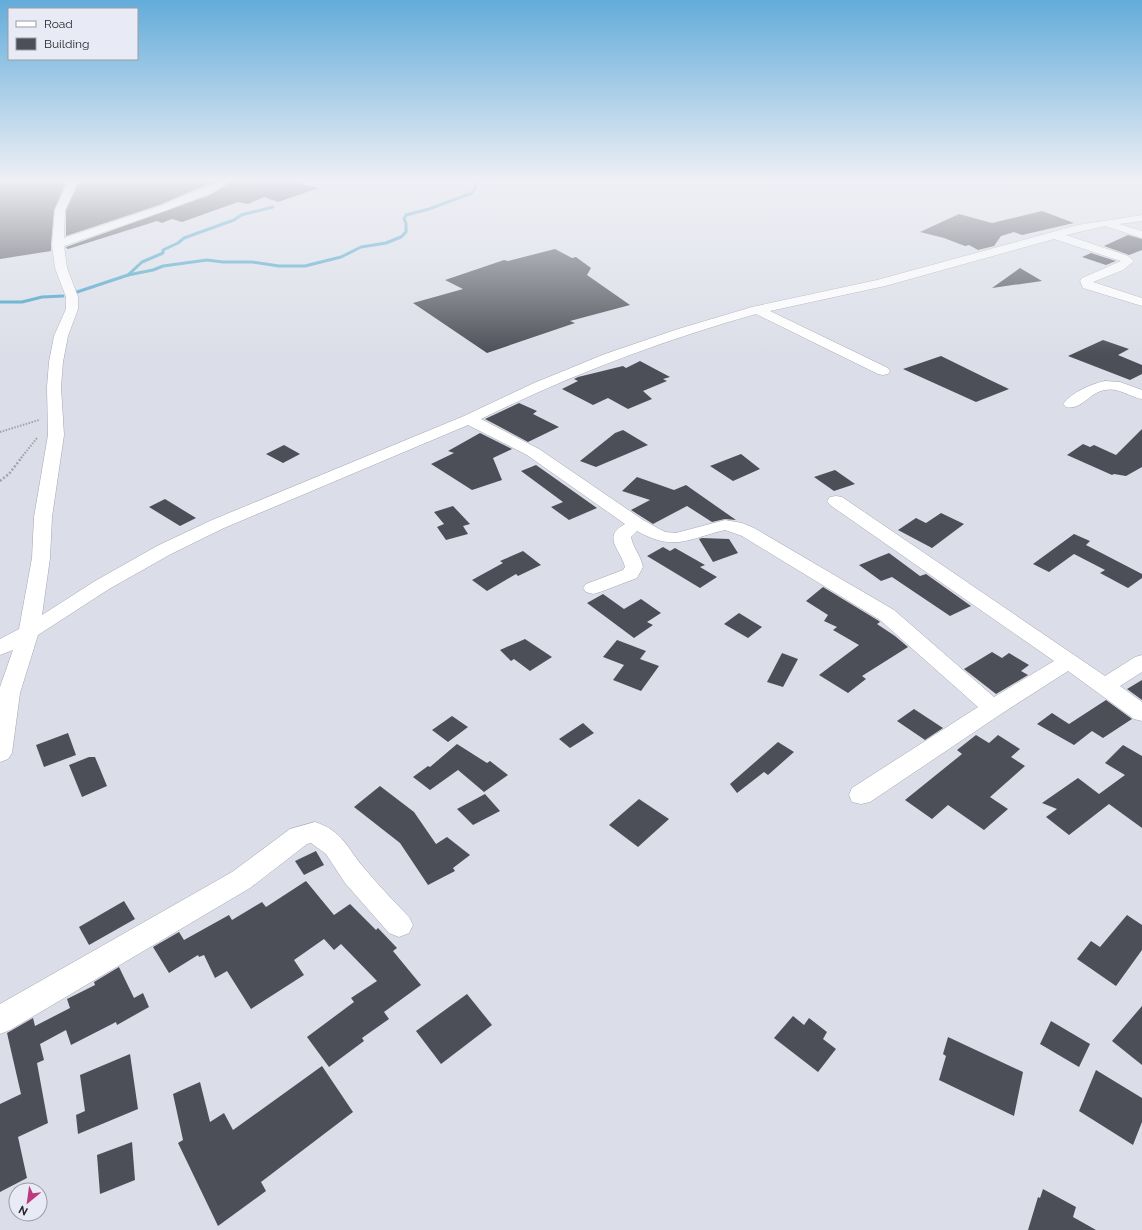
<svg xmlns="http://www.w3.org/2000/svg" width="1142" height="1230" font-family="Raleway,sans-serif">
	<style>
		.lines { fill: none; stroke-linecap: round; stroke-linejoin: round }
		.stream { stroke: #3c9fc4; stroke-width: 3 }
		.building { fill: #4d4f58 }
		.minor-casing { stroke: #a4a7b1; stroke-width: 1 }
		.path-far1 { stroke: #a0a2aa; stroke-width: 2; stroke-dasharray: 1.5 1.5; stroke-linecap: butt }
		.path { stroke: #a0a2aa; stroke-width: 2.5; stroke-dasharray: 2 2; stroke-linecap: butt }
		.minor { fill: #fff; fill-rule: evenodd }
	</style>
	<rect width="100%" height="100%" fill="#dbdee8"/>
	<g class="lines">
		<g class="stream">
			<polyline points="128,275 153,270 163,266 207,260 223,262 252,262 279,266 305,266 341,257 361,247 386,243 401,237 406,232 406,223 404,219 406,215 429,209 472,193 476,186 475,182"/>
			<polyline points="77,292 128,275 142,262 163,253 163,250 178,243 184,238 234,220 241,215 273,207"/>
			<polyline points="0,302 22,302 42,297 63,296"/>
		</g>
	</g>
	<g class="building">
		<polygon points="0,182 17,182 19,184 26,182 66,182 54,210 51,244 51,251 0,259"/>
		<polygon points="79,182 213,182 159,205 66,236 66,210"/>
		<polygon points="231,182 294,182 319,188 278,202 264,197 248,204 238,202 182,222 172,219 162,223 157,221 68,249 66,248 66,247 210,195"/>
		<polygon points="1042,211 1074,223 1022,235 1014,232 1001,236 994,246 978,250 969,245 965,246 944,238 920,232 959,214 992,223"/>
		<polygon points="1128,235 1142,239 1142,250 1129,255 1104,246"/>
		<polygon points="555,249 572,258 576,257 591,268 587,275 630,305 570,321 575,323 487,353 413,303 463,289 445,280 504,260 508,261"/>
		<polygon points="1091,253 1116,261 1106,265 1082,257"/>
		<polygon points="1020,268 1042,281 992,288"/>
		<polygon points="1103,340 1129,349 1118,355 1142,365 1142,374 1130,380 1068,356"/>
		<polygon points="941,356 990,380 1009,389 976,402 903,369"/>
		<polygon points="640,361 670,377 663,379 667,381 643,391 652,399 628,409 608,398 593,405 562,389 578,381 574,379 578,377 623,366 626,368"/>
		<polygon points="519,403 537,411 533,414 559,427 528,442 485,419"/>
		<polygon points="1142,429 1142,467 1126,476 1114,474 1112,475 1067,455 1083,444 1090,447 1094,445 1116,455"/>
		<polygon points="623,430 648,445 596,467 580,461 615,433"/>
		<polygon points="480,433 512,449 493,458 502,480 472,490 431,464 454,453 448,451"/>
		<polygon points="284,445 300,454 283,463 266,454"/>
		<polygon points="741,454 760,469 733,481 710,466"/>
		<polygon points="536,465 546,472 597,508 569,520 551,507 563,502 521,471"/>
		<polygon points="835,470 855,484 834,491 814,477"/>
		<polygon points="637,477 674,490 686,485 736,520 725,519 712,522 687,506 653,524 631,510 650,500 622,491"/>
		<polygon points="165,499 196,518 180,526 149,507"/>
		<polygon points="453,506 470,524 463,526 468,534 446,540 437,527 444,524 434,512"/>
		<polygon points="941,513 964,524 932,548 898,530 916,518 926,523"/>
		<polygon points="1074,534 1090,541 1086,545 1142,574 1142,578 1128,588 1100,573 1105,570 1074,554 1049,572 1033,564"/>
		<polygon points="702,538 729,539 738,553 713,562 699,539"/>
		<polygon points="663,547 670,551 675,548 705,565 700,567 717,577 700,588 647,556"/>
		<polygon points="523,551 541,565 518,576 516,574 487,591 472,580 503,563 500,561"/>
		<polygon points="889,553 920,576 926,574 971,606 950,616 892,577 881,581 859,565"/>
		<polygon points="823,587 879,621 880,622 877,624 895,636 908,647 862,676 866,679 848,693 819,675 859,645 833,630 837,627 824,621 828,615 806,601"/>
		<polygon points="603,594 624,609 641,599 661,613 647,622 653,625 634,638 587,603"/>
		<polygon points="739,613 752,621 762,627 748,638 724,624"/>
		<polygon points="525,639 552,657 530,671 514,659 511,661 500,650"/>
		<polygon points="617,640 646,651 640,659 659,666 641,691 613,680 624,665 603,657"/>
		<polygon points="992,652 1002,658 1009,653 1029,665 1021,671 1028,675 996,694 964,669"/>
		<polygon points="782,653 798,659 783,687 767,682"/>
		<polygon points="1142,680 1142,700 1127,689"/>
		<polygon points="1106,700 1132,719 1103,738 1092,731 1074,745 1037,724 1052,713 1069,724"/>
		<polygon points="914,709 943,728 925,740 897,721"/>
		<polygon points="452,716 468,727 448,742 432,730"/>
		<polygon points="583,723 594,733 570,748 559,739"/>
		<polygon points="68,733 76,755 44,767 36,745"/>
		<polygon points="976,735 989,743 998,735 1020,749 1011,757 1025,766 990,797 1008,809 984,830 948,805 932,819 905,800 962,754 957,750"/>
		<polygon points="778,742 794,752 768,775 764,772 737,793 730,784"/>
		<polygon points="457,744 487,763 490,761 508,775 484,792 458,770 430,790 413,777 428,766 430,767"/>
		<polygon points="1123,745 1142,756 1142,828 1109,804 1069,835 1046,817 1057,809 1042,803 1078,778 1099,794 1125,775 1105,763"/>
		<polygon points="89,757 95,757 107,786 82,797 69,765"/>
		<polygon points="380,786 414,812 436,844 447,837 470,855 453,868 455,871 428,885 400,843 354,807"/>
		<polygon points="485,794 500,811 473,825 457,809"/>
		<polygon points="639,799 669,819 638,847 609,825"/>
		<polygon points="316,851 324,865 304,875 295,861"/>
		<polygon points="306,881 334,915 350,904 376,930 378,928 397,948 393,951 421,985 384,1012 389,1019 362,1038 364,1041 329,1067 307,1037 354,1002 351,998 377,981 341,944 334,950 324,939 294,960 304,975 251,1009 227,971 215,978 204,955 199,957 198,955 169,973 153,947 179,932 184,940 229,915 232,920 262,902 266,907"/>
		<polygon points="124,901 135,919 89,945 79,927"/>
		<polygon points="1127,915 1142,925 1142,950 1116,986 1077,959 1091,941 1100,947"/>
		<polygon points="119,967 134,998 143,993 149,1007 117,1025 116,1022 71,1045 66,1030 40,1044 44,1060 37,1063 48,1123 18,1137 27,1178 0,1192 0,1104 21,1094 7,1033 33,1018 35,1026 70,1008 67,999 95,985 94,982"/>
		<polygon points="467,994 492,1025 441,1064 416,1031"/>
		<polygon points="1142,1006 1142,1065 1112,1041"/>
		<polygon points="793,1016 804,1025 809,1018 827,1032 823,1039 836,1049 818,1072 774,1038"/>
		<polygon points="1051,1021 1090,1044 1079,1067 1040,1044"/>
		<polygon points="948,1037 1023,1072 1014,1116 939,1080 946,1056 943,1054"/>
		<polygon points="130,1054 138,1109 78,1134 76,1115 85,1111 80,1075"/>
		<polygon points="322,1066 353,1112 261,1182 266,1191 218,1226 178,1143 183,1140 173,1094 200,1082 210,1122 224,1113 233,1130"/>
		<polygon points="1096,1070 1142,1098 1142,1122 1133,1145 1079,1111"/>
		<polygon points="132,1142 135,1180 100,1194 97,1155"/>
		<polygon points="1043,1189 1076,1207 1073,1217 1096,1230 1028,1230 1038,1197 1040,1198"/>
	</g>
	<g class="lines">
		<defs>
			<g id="minor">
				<path d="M68 182H78L65 210 64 238 160 206 217 182H230L209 194 167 210 64 246 67 268 78 297V309L68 336 63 362 61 387 64 435 52 517 50 558 42 615 95 581 157 546 212 520 464 416 534 383 605 354 678 329 752 307 877 280 1078 225 1142 215V221L1119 224 1142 231V238L1105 226 1066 235 1128 256 1134 261 1123 270 1093 282 1142 298V306L1083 288 1080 281 1082 278 1121 261 1054 239 885 286 770 311 888 368 890 371 888 374 883 375 878 374 756 314C661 341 570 375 481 419L539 449 643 520 665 532 676 533 725 520 742 523 754 528 894 610 994 697 1054 661 830 505 827 501 830 497 836 496 842 497 1105 676 1135 657 1142 655V672L1120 686 1142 702V721L1134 719 1068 671 1001 714 870 802 861 804 852 802 849 795 852 788 978 707 880 620 742 536 725 530C687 539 675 552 637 531L631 537C633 548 641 556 643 567L637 578 600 592 593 594 586 592 583 588 586 584 623 570 625 567C621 550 601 537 625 524L527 455 468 425 224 528 171 554 109 589 38 635 20 693 12 753 8 759 0 762V687L13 650 0 655V639L19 629 32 558 34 517 48 435 47 387 49 362 54 336 66 309V297L55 268 52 244 55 210Z"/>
				<path d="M1105 381 1120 382 1142 390V399C1130 397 1118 387 1105 390 1090 392 1081 411 1066 407L1063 404C1072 392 1091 384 1105 381Z"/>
				<path d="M315 822C343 831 347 848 364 868 378 885 394 901 409 917L413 925 409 933 399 937 389 933 345 883 326 854 311 843 307 844 250 888 10 1030 0 1034V1004L232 872 290 829Z"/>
			</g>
		</defs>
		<use href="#minor" class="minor-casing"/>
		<g class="path-far1">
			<polyline points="0,432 39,420"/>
			<polyline points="21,458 37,438"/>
		</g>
		<polyline class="path" points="0,481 9,474 22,457"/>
		<use href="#minor" class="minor"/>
	</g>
	<linearGradient id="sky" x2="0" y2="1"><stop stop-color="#63acda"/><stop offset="0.51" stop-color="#eff0f5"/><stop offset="1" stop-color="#eff0f5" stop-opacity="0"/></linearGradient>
	<rect width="1142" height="354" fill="url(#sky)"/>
	<rect x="8" y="8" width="130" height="52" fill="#e8ebf6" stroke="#9a9ca4"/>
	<rect x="16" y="21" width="20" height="6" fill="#ffffff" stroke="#9a9ca4"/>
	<text x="44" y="28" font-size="12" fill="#25262a">Road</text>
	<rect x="16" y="38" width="20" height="12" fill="#4d4f58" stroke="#9a9ca4"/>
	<text x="44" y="48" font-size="12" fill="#25262a">Building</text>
	<g transform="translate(28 1202) rotate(209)"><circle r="19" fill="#e8ebf6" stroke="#9a9ca4"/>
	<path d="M0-3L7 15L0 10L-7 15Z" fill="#be3a7e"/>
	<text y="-6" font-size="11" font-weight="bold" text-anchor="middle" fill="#25262a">N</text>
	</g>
</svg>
